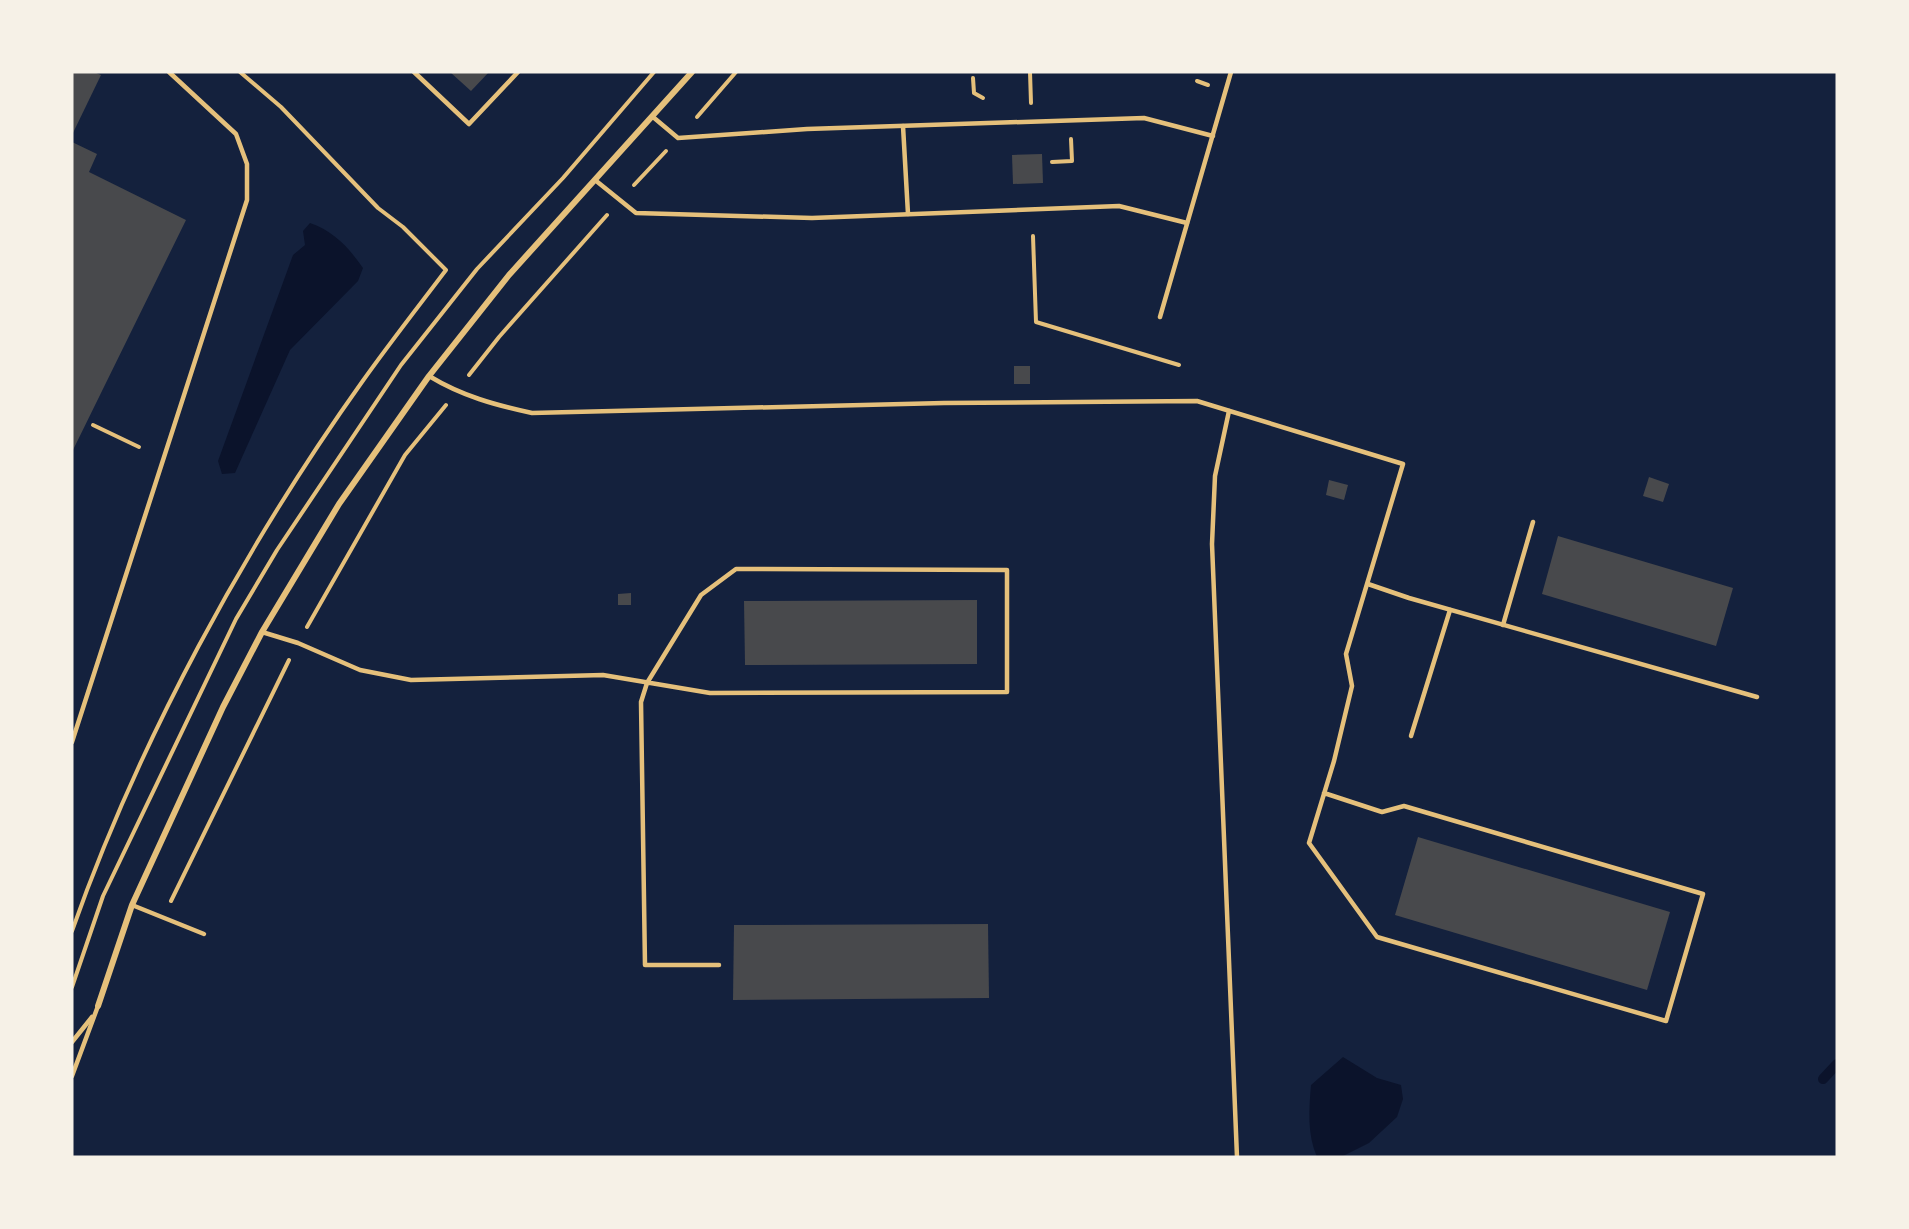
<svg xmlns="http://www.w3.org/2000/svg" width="1909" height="1229" font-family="'PT Sans',sans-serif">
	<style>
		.water { fill: #0b132b }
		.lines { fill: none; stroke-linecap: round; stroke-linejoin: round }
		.stream { stroke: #0b132b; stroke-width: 10 }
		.building { fill: #48494c }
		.path { stroke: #e5c07b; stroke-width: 4 }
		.service { stroke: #e5c07b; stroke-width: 4.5 }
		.minor { stroke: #e5c07b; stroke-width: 6 }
	</style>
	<rect width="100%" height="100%" fill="#14213d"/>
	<g class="water">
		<path d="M310 223C335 232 348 247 363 268L358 281 290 350 235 473 222 474 218 461 293 255 305 245 303 231Z"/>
		<path d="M1343 1057 1377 1078 1401 1085 1403 1099 1397 1117 1369 1143 1341 1157H1317C1307 1134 1309 1109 1311 1085Z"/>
	</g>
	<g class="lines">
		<polyline class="stream" points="1823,1079 1837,1064"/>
	</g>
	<g class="building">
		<polygon points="72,72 94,72 101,75 72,135"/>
		<polygon points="450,72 489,72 471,91"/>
		<polygon points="72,142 97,154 89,172 186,220 72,452"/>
		<polygon points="1042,154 1043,183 1013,184 1012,155"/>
		<rect x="1014" y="366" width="16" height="18"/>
		<polygon points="1649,477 1669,484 1663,502 1643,496"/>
		<polygon points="1329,480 1348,485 1344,500 1326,495"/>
		<polygon points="1558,536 1733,588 1716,646 1542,594"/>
		<polygon points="631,593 631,605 618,605 618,594"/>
		<polygon points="977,600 977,664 745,665 744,601"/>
		<polygon points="1418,837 1670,912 1647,990 1395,915"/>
		<polygon points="988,924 989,998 733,1000 734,925"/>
	</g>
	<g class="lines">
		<g class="path">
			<polyline points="1030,72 1031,103"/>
			<polyline points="973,78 974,93 983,98"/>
			<polyline points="1197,81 1208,85"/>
			<polyline points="697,117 736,72"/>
			<polyline points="1052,162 1072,161 1071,139"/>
			<polyline points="634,185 666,151"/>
			<polyline points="1033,236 1036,322 1179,365"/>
			<polyline points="469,375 499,337 607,215"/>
			<polyline points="93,425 139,447"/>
			<polyline points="307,627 405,455 446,405"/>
			<polyline points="171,901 289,660"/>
			<path d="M72 931C139 741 245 546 362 382 389 344 418 307 446 270L403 227 378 208 281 107 240 72"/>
			<polyline points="72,987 103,896 236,619 277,550 401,365 477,269 563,178 654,72"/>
		</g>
		<g class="service">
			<polyline points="414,72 469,124 518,72"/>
			<polyline points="653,117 678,138 807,129 1144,118 1213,136"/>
			<polyline points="903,126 908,214"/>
			<polyline points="595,180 636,213 812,218 1119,206 1187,223"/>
			<polyline points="1160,317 1231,72"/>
			<path d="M429 376C462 396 495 405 532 413L944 403 1197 401 1403 464 1346 654 1352 686 1334 761 1309 843 1377 937 1666 1021 1703 894 1404 806 1382 812 1324 793"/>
			<polyline points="1229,411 1215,476 1212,544 1237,1157"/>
			<polyline points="1368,584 1409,598 1757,697"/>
			<polyline points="1503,625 1533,522"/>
			<polyline points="262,632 298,643 360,670 411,680 603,675 710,693 1007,692 1007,570 736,569 701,595 647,683 641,702 645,965 719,965"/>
			<polyline points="1411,736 1450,610"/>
			<polyline points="72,742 247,200 247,164 236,134 169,72"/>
			<polyline points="132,905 204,934"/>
			<polyline points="72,1042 92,1017"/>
			<polyline points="72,1076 98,1006"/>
		</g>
		<polyline class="minor" points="98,1006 132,905 223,707 262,632 339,504 429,376 509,275 692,72"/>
	</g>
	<rect width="1909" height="1229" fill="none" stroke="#f6f1e7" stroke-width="147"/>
</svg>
